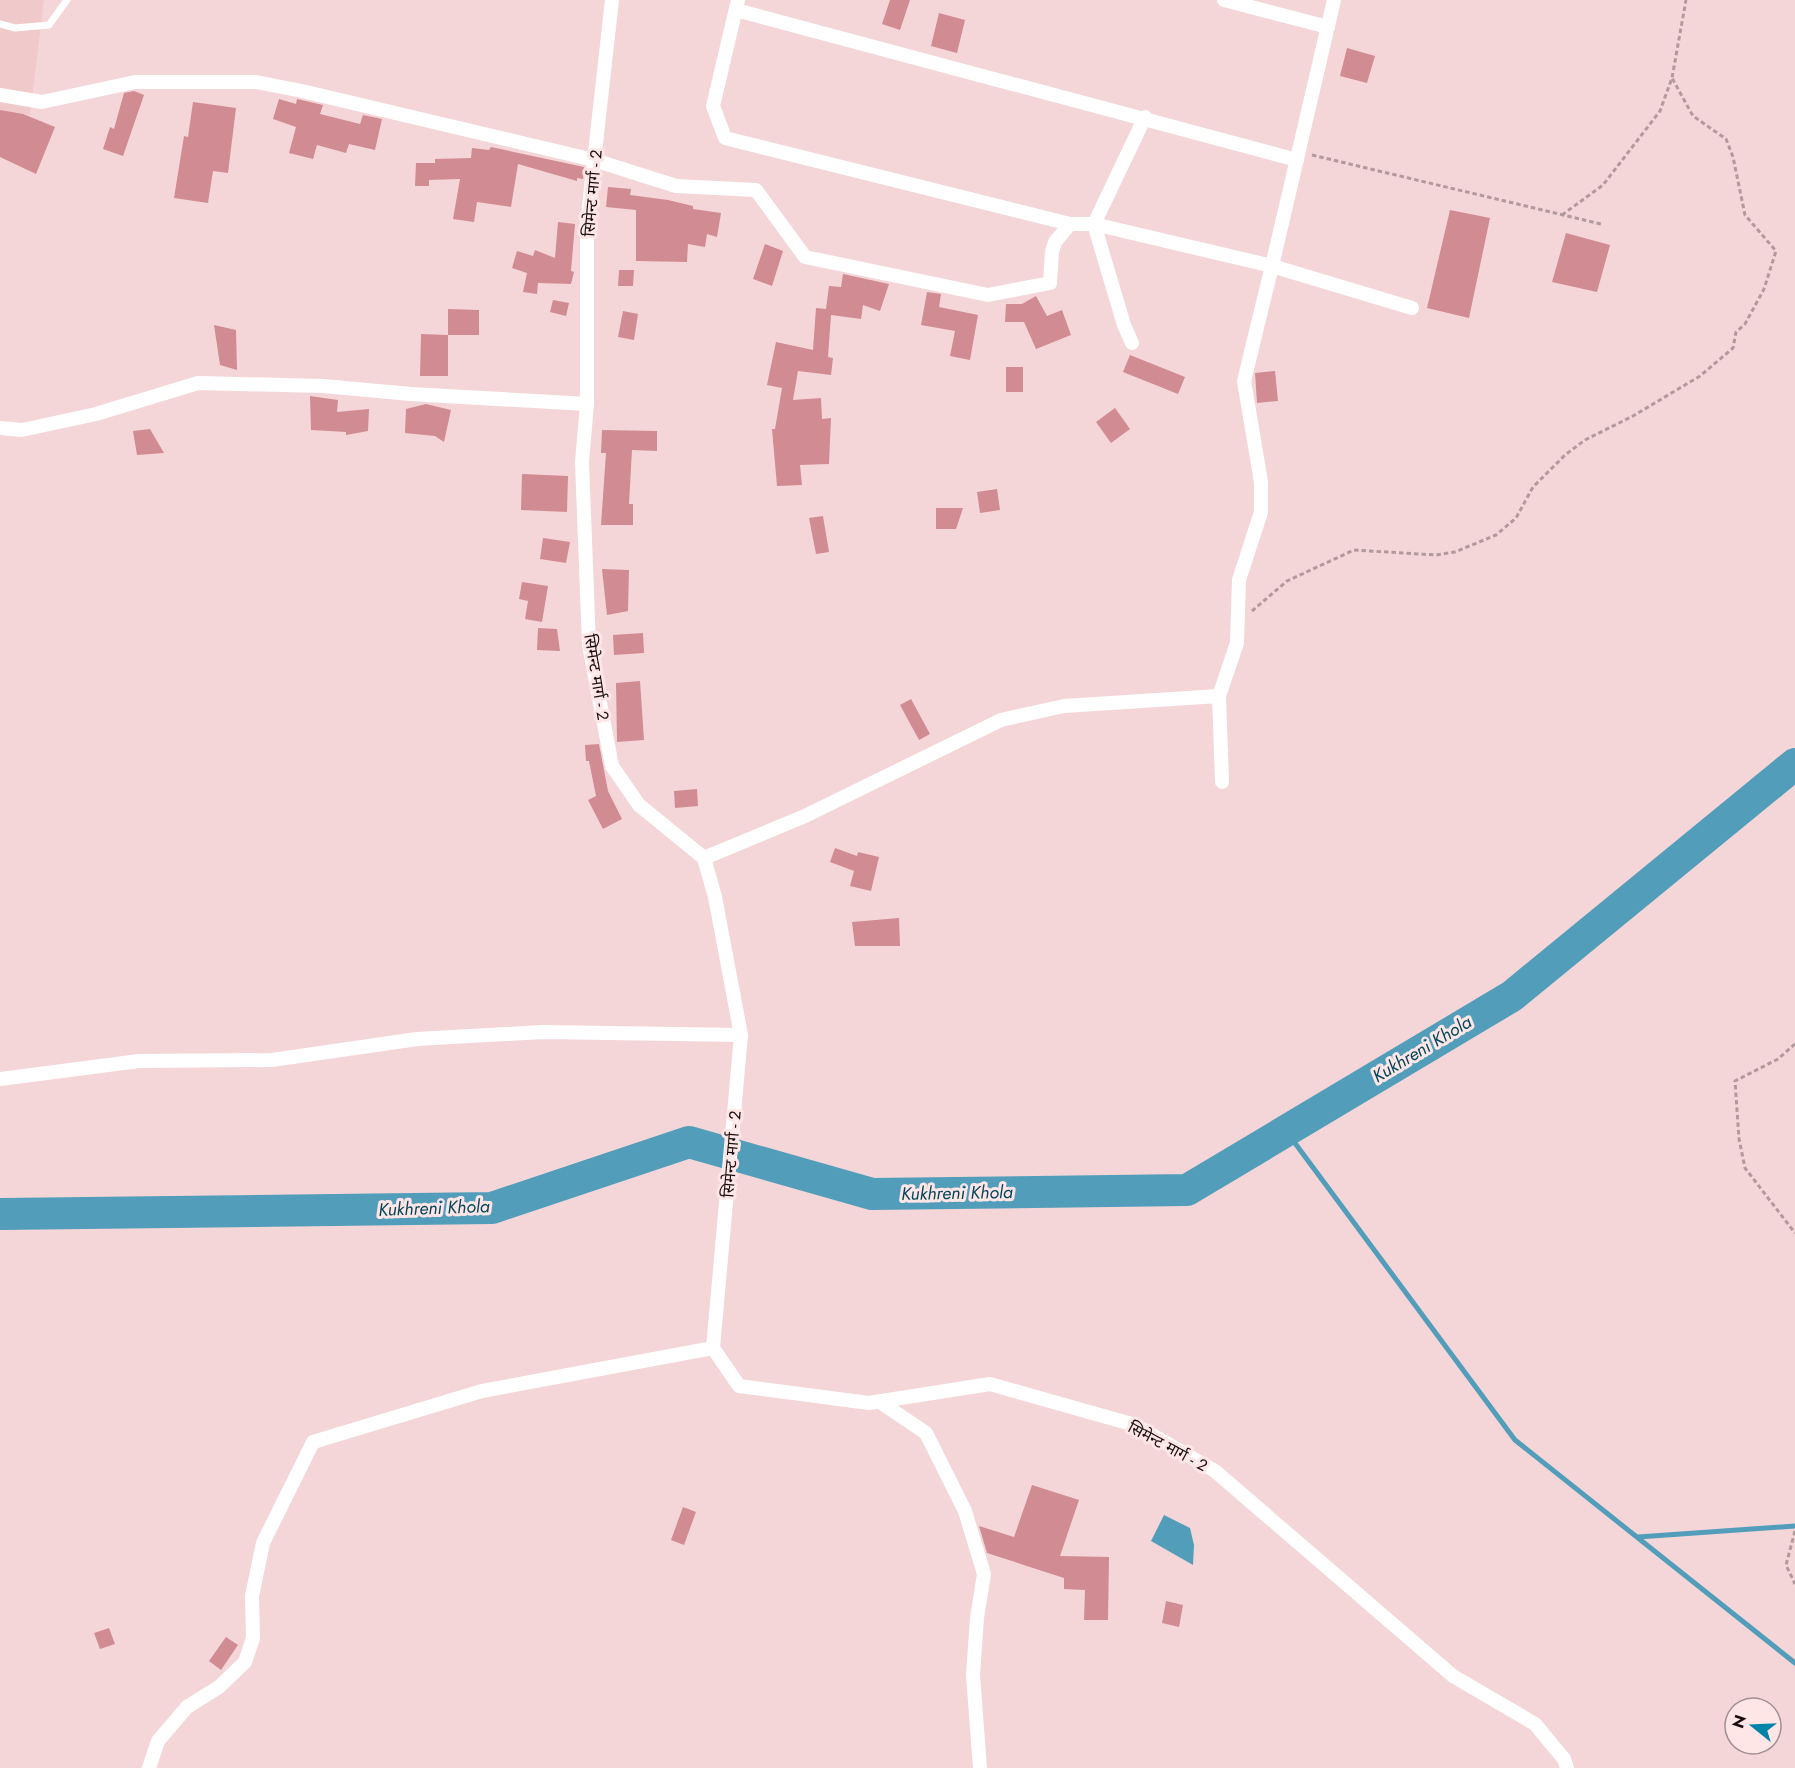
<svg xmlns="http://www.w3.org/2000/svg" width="1795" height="1768" font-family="Jost,'Noto Sans Devanagari',sans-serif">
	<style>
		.built { fill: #f0c9cb }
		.water { fill: #529eba }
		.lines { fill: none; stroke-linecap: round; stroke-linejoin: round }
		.stream { stroke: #529eba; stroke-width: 5 }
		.river { stroke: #529eba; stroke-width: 32 }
		.building { fill: #d18b92 }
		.path { stroke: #b2999b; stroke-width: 3; stroke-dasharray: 4.5 3; stroke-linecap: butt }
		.lane { stroke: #fff; stroke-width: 7 }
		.street { stroke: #fff; stroke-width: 14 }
		.labels { text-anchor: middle; stroke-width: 6; stroke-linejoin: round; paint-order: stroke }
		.street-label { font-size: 16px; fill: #170d0e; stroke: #fee5e6 }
		.water-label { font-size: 18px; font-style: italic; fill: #01475b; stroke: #fee5e6 }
	</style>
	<rect width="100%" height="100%" fill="#f5d6d8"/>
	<polygon class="built" points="0,0 44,0 30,115 0,111"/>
	<polygon class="water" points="1164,1515 1190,1528 1194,1545 1193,1565 1151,1541"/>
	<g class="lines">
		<g class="stream">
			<polyline points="1286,1131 1515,1440 1795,1663"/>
			<polyline points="1638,1537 1795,1526"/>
		</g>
		<polyline class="river" points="0,1214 492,1208 689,1142 872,1194 1187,1190 1512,996 1795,764"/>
	</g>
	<g class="building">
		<polygon points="890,0 910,0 900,30 882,24"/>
		<polygon points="939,13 965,20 957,53 931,46"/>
		<polygon points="1347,48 1375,56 1367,83 1340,76"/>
		<polygon points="134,91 144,95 123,156 103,149 110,127 114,129 124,93"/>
		<polygon points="279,99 296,104 297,99 323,105 320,114 360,124 363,115 382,119 375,150 349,144 346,153 317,145 313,159 289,153 296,127 273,119"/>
		<polygon points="193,102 236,108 228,173 213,171 208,203 174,198 184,136 188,137"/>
		<polygon points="0,110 23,114 55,127 36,174 0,157"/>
		<polygon points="491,147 584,167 583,179 577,178 577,181 518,164 511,207 477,202 474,222 453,219 460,179 429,180 429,186 415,186 416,163 435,163 435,159 471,158 472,148 489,150"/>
		<polygon points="608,187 631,189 630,195 668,200 693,206 693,209 721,213 717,237 707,234 705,247 688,244 687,262 636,261 636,210 606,207"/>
		<polygon points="1450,210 1490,218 1469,318 1427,308"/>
		<polygon points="558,222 575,224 571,271 574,272 571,284 538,283 537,294 523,292 527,273 512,268 517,251 533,256 535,250 555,258"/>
		<polygon points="1566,233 1610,245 1597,292 1552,282"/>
		<polygon points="765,244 783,251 772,286 753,279"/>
		<polygon points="619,270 634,270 633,286 618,286"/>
		<polygon points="843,274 889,284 880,311 863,305 861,319 831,315 828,357 833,358 831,375 798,371 793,400 821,398 822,419 831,418 829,464 800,465 802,485 777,486 772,429 775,429 782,388 767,385 776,342 813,350 816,308 826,309 829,286 841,287"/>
		<polygon points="927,292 941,294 939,307 978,315 970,360 950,356 955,331 921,325"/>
		<polygon points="1036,296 1047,316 1062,310 1071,335 1036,349 1024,322 1005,322 1006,304 1022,304"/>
		<polygon points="553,300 569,303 566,316 550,312"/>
		<polygon points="448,309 479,310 479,335 448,335"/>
		<polygon points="623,311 638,314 634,340 618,337"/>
		<polygon points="214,325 236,330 237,370 220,365"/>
		<polygon points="421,334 448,335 448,376 420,376"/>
		<polygon points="1130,355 1185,377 1178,394 1123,372"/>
		<rect x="1006" y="367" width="17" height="25"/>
		<polygon points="1275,371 1278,401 1257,403 1255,373"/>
		<polygon points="310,396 338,400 337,412 369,409 368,431 346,435 346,432 311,430"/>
		<polygon points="426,404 451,410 444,442 435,436 405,433 406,409"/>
		<polygon points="1115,408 1130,429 1111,443 1096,422"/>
		<polygon points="150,429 164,453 137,455 133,431"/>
		<polygon points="602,430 657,431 657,451 632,450 629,504 633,504 633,525 601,525 606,453 601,453"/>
		<polygon points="522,474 568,476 567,512 521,510"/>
		<polygon points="997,489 1000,510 980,513 977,492"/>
		<polygon points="936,508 963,508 956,529 936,529"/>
		<polygon points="823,516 829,552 816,554 809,518"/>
		<polygon points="543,538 570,542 566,563 540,559"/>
		<polygon points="602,569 629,570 628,611 607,615"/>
		<polygon points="522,582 548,586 542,622 525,619 528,601 519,599"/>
		<polygon points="538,628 557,629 560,651 537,650"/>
		<polygon points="643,633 644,653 614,655 613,635"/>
		<polygon points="640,681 644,740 617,742 616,683"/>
		<polygon points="911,699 930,734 919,740 900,705"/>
		<polygon points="599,744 608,791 622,819 603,829 588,800 596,796 589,761 586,761 585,745"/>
		<polygon points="697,789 698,806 675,808 674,791"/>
		<polygon points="835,848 857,856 858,852 879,857 871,891 850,886 854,871 830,862"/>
		<polygon points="899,918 900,946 855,946 852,922"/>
		<polygon points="1032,1485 1079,1500 1060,1556 1109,1557 1108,1620 1084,1620 1085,1590 1064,1589 1064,1578 987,1553 979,1526 1014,1537"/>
		<polygon points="683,1507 696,1512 684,1545 671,1540"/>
		<polygon points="1166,1601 1183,1605 1179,1627 1162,1623"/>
		<polygon points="109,1628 115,1644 100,1649 94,1633"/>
		<polygon points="226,1637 238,1645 221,1670 209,1661"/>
	</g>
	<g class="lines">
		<g class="path">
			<polyline points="1312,155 1601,224"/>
			<polyline points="1562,215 1603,185 1660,111 1672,78 1686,0"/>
			<polyline points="1252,611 1287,581 1354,550 1436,555 1455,552 1496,535 1516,518 1533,487 1565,455 1585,440 1633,416 1700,376 1733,348 1736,332 1745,324 1764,289 1776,251 1745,215 1733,157 1726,139 1693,116 1672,78"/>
			<polyline points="1795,1044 1778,1059 1735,1081 1739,1139 1745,1168 1795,1233"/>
			<polyline points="1795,1531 1786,1565 1795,1584"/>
		</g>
		<polyline class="lane" points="0,24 15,28 49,25 67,0"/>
		<g class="street">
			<polyline points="612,0 587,224 587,404 582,462 589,645 612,766 639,805 704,858 715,897 741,1035 713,1348 739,1386 869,1403 990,1384 1135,1425 1215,1471 1453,1676 1535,1724 1564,1759 1567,1768"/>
			<polyline points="738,0 713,106 725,138 1070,224 1094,224 1272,266 1334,0"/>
			<polyline points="1224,0 1328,27"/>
			<polyline points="736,10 1297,160"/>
			<polyline points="0,95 42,102 135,82 256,82 302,91 594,160 676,186 756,190 805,257 988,295 1050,283 1052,252 1055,242 1070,224"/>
			<polyline points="1132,343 1124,325 1094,224 1145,117"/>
			<polyline points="0,428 22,430 96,414 198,383 323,386 411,394 587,404"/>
			<polyline points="1222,782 1219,696 1237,643 1239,580 1261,512 1261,482 1244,381 1272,266 1412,308"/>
			<polyline points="704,858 805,816 1001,720 1064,706 1219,696"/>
			<polyline points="0,1079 139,1061 272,1060 417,1039 543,1032 741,1035"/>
			<polyline points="880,1402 926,1433 965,1511 984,1574 977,1618 973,1675 980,1768"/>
			<polyline points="149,1768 158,1741 187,1707 219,1687 245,1662 253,1638 252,1596 263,1543 313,1442 482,1391 713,1348"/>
		</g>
	</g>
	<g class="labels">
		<g class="street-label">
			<text transform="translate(592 193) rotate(-85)" y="6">सिमेन्ट मार्ग - 2</text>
			<text transform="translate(597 677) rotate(81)" y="6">सिमेन्ट मार्ग - 2</text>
			<text transform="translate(731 1154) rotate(-85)" y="6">सिमेन्ट मार्ग - 2</text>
			<text transform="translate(1168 1446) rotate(28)" y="6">सिमेन्ट मार्ग - 2</text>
		</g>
		<g class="water-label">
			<text transform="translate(1422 1049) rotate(-31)" y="6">Kukhreni Khola</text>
			<text transform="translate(957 1193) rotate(-1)" y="6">Kukhreni Khola</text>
			<text transform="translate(434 1208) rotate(-2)" y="6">Kukhreni Khola</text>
		</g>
	</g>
	<g transform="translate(1753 1726) rotate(288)"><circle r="28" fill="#fee5e6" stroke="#a28f90" stroke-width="1.5"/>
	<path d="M0-4.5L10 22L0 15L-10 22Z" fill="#0084a7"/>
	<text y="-9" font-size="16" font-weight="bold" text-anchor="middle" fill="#170d0e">N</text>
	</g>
</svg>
